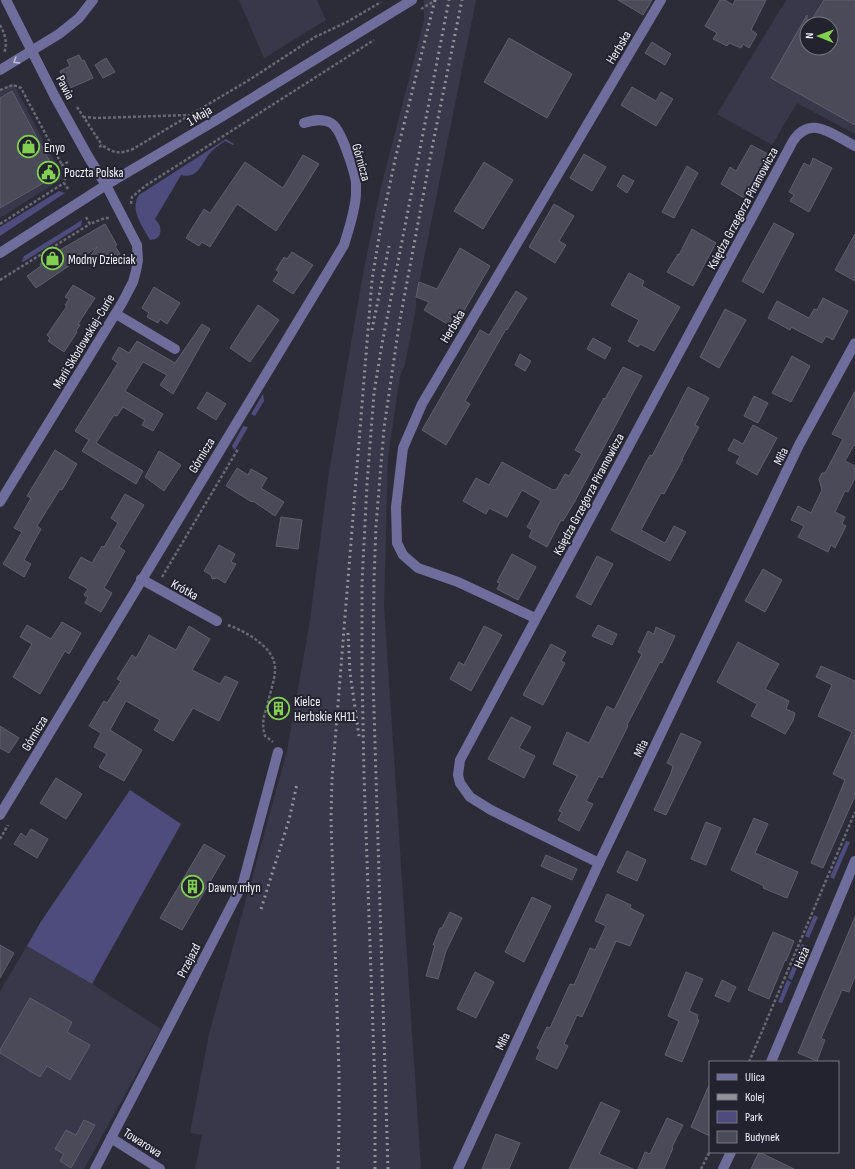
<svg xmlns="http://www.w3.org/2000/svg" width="855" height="1169" font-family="'Sofia Sans Condensed',sans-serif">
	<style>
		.built { fill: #38384a; fill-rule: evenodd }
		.green { fill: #4e4b7d }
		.building { fill: #4a4a58; stroke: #5e5e6c }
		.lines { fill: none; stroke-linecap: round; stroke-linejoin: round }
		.path { stroke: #686874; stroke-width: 2.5; stroke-dasharray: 3 2; stroke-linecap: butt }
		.minor { stroke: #6f6d9b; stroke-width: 10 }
		.rail { stroke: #92929d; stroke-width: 3; stroke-dasharray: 2 4; stroke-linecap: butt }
		.oneway { stroke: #bebdd5 }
		.labels { text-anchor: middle; stroke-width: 4; stroke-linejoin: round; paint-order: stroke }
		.street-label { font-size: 13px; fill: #f3f3fb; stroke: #23232f }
		.poi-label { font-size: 13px; fill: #f3f3fb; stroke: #23232f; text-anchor: start }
	</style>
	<rect width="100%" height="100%" fill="#2c2c39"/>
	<g class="built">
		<polygon points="239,0 317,0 326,20 264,58"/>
		<polygon points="424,0 476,0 416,298 416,308 405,364 400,376 388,457 384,606 421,1169 195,1169 202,1135 190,1133 209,1034 287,751 310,620 329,472 363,274 380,191 424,21"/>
		<path d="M786 0H855V134L797 103 772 145 717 114ZM807 24H831V48H807Z"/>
		<polygon points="13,83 63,178 0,218 0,91"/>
		<polygon points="27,946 92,984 161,1029 84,1169 0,1169 0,991"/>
	</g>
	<g class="green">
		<path d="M226 139 234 144 233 145 225 141C220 145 214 148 210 153 201 164 199 179 181 175L155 219C163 226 163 240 150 240 143 227 129 209 139 195Z"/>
		<polygon points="59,191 65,193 0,236 0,227"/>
		<polygon points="82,220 81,226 23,262 22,261 24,256"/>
		<polygon points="263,394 264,401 255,416 251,414"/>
		<polygon points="243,426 248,427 235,450 233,448 232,446"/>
		<polygon points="130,790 181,824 92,984 27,946 40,923"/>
		<polygon points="846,841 850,842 834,879 830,877"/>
		<polygon points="814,915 818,917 809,938 805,936"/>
		<polygon points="802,944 806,946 792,980 788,978"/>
		<polygon points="787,980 791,982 782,1003 778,1002"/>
	</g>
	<g class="building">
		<polygon points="618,0 652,0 643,15"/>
		<polygon points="720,0 725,0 733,5 735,0 766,0 751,30 757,34 749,48 743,44 741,48 729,43 727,46 713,39 717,33 705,26"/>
		<polygon points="824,0 855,0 855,125 771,78 807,15 807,48 831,48 831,24 809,24"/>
		<polygon points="509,38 572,74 547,118 484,82"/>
		<polygon points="652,42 671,54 665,65 645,53"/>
		<polygon points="79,55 82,61 84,60 93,78 68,89 60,71 70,66 67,60"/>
		<polygon points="106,58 115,72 103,78 95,65"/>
		<polygon points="632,87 656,101 661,92 673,99 656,126 621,105"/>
		<polygon points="12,91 57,175 0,208 0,98"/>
		<polygon points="751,145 768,154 744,198 721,184 730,167 736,171"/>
		<polygon points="584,154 606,167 592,191 570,178"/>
		<polygon points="303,155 319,164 302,191 276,231 237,204 210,247 202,242 199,246 186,238 204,209 210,213 245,162 283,188"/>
		<polygon points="813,158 832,168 809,212 790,201 794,195 789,192 804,163 810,166"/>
		<polygon points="484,162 513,180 483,229 454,211"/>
		<polygon points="687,166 698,173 674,218 662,212"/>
		<polygon points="623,175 634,181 627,193 617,186"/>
		<polygon points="554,204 574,216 559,241 566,245 555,263 529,247"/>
		<polygon points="774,223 794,234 763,293 742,281"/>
		<polygon points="105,224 117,245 115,246 120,254 108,260 103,253 87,261 97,247 36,288 27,276 41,266 40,264 58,251"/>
		<polygon points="692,229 716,243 693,286 667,272 678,254 679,255"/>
		<polygon points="855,234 855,281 835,270"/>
		<polygon points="460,248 490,266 454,328 424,310 429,302 416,297 419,282 437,289"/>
		<polygon points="292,252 313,265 293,294 273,281 279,272 276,270 284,257 287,259"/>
		<polygon points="629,273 644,281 642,286 680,307 654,351 640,344 638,347 628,341 639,320 611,305"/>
		<polygon points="73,285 95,298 78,324 80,325 76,331 77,332 64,352 48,341 50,338 47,335 67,306 65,305 69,299 65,297"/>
		<polygon points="154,287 180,303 167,324 160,319 158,323 147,317 149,313 142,308"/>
		<polygon points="516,291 527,298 507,330 506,329 465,401 470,404 446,445 422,430 480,330 489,335"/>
		<polygon points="823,298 848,311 833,340 826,336 822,343 791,327 790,330 768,318 777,301 809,318 814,309 817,310"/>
		<polygon points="258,305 279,320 250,362 230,348"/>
		<polygon points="725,309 746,320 719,368 700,357"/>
		<polygon points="202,324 210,329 173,394 160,385 167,375 143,362 125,391 163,414 153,431 142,425 145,420 123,407 117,416 114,415 96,443 143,471 136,484 82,451 89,440 75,431 118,363 112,359 119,347 129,353 137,341 175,363"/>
		<polygon points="593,338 611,348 605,359 587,349"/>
		<polygon points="520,354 531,361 525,371 515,365"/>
		<polygon points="792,356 810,366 791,402 772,393"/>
		<polygon points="623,367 642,376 575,501 563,521 561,520 547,547 529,537 532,530 527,527 541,501 522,490 507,517 489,508 486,514 463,501 476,478 489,485 502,462 553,490 554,489 556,490 565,474 569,476 582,454 575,450 604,398 605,399"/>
		<polygon points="688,387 709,398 695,425 699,427 682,459 683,459 664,494 661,493 641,530 665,543 674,526 686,532 670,561 611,530 645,464 650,455 652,456"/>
		<polygon points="855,391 855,446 854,445 845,461 855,466 855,478 848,492 845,491 835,512 845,517 842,524 846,526 835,548 831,545 828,552 798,537 804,526 791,520 798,506 811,513 822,490 819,479 822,473 825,473 843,439 832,434"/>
		<polygon points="207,392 226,404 216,420 197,408"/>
		<polygon points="754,396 768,403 758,423 744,416"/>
		<polygon points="753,425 777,438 757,475 736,463 740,456 728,450 734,439 743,444"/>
		<polygon points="55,450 77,464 62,490 60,489 37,526 41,529 24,560 31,564 24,577 3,564 22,532 14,528 31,498 27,496"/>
		<polygon points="159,451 181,465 164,491 145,477"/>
		<polygon points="237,468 248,475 251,469 267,478 261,488 284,502 275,516 253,501 252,502 226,486"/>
		<polygon points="125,494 144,505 119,547 125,551 104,588 112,593 101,612 85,603 88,597 84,595 88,589 69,578 81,557 92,563 102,546 104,547 118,523 111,518"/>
		<polygon points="281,517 302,520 298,549 276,546"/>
		<polygon points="219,545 235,554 231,562 236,564 225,583 217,578 212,579 211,575 204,571"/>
		<polygon points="512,554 536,567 518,600 497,589 500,583 497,582"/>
		<polygon points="597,556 613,564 591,605 576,597"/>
		<polygon points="763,569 782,580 765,612 745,601"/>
		<polygon points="62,622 81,633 69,654 65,651 40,694 13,677 32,644 20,637 27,625 51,639"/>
		<polygon points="598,625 617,634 612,645 592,636"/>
		<polygon points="189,626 210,639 192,670 220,684 225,676 238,682 219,721 193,708 173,741 154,730 160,720 126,701 110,730 142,750 124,781 99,767 107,754 94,747 101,733 89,726 104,701 107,703 121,681 117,679 132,655 136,658 149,635 176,650"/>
		<polygon points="484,626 502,635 471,691 450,679 459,662 464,665"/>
		<polygon points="656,627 675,636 662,663 660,662 627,725 628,726 602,778 599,776 586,801 593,804 579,831 558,820 562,812 559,811 577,776 553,764 567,732 589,743 607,706 614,710 642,654 638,652 648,631 654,634"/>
		<polygon points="738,642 779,664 765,689 789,701 786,709 795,713 793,721 785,734 751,716 757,704 717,682"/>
		<polygon points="551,644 566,652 561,661 565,663 543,705 523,695"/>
		<polygon points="821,666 855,681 855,796 823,868 811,863 845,780 833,774 852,732 818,716 832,685 816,677"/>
		<polygon points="511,717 531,727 519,748 535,756 524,778 488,759"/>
		<polygon points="0,726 19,738 9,753 0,748"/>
		<polygon points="681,733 701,742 666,815 654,810 671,773 673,766 667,763"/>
		<polygon points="56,778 82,794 66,819 40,803"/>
		<polygon points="754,818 768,824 755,853 798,872 787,898 763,888 764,886 731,870"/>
		<polygon points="706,822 721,828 706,865 691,859"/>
		<polygon points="31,829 48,839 37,858 14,844 21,833 26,837"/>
		<polygon points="204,844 225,856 182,930 160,918"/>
		<polygon points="627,851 646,860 637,881 617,872"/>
		<polygon points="546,855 577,869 572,880 541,866"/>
		<polygon points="607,894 631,905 630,908 644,915 630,946 616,941 582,1017 577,1015 564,1044 568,1046 557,1069 536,1059 540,1050 537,1048 547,1027 550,1028 570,984 574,985 590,948 595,950 606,926 595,921"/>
		<polygon points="532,897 551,906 524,962 505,952"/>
		<polygon points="450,912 462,918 446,951 438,979 426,976 435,945 433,945 440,928 442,928"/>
		<polygon points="855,917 855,976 849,992 842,990 821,1038 825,1040 817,1061 798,1053"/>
		<polygon points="773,932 794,941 786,961 785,960 769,999 748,990"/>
		<polygon points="0,945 14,953 0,978"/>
		<polygon points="475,972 494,982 476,1018 457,1009"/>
		<polygon points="686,972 703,979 689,1011 698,1015 697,1019 699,1020 682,1062 665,1055 679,1021 668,1016"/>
		<polygon points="722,980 736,987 729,1002 715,996"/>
		<polygon points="30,998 72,1022 67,1032 90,1045 70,1080 47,1066 40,1077 0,1053 0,1050"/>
		<polygon points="710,1083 710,1136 691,1127"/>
		<polygon points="601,1102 620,1111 599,1154 633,1169 569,1169"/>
		<polygon points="667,1118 683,1125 672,1147 673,1148 664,1169 638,1169 645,1152 650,1154"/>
		<polygon points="84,1120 95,1125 71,1168 60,1161 64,1154 55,1149 66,1130 76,1135"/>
		<polygon points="496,1134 520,1143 509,1169 482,1169"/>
		<polygon points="759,1152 794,1169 751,1169"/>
	</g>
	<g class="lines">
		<g class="path">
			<polyline points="421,9 436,0"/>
			<path d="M0 25C5 34 8 43 4 53"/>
			<polyline points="0,90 13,85 21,88 62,165"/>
			<polyline points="77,107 102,145"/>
			<polyline points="83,117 97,118 189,115"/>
			<path d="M99 147 102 145C114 154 120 154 133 149L249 80 315 37 347 22 381 2"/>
			<polyline points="68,189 64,183 66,174 62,165 70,161"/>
			<polyline points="131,204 132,197 145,186 374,40"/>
			<polyline points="86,217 90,224 105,218 109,218"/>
			<polyline points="0,224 64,183"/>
			<polyline points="0,280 90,224"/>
			<polyline points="162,577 238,449"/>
			<path d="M228 625C245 631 276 648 275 669 275 680 270 692 268 703 264 716 261 722 265 736L273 742"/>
			<polyline points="0,839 8,825"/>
			<polyline points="749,1062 855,812"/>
			<polyline points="701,1169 710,1151"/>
		</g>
		<g class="minor">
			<polyline points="0,70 59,34 79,18 93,0"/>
			<polyline points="0,253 106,185 223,116 412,0"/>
			<polyline points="116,314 175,349"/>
			<polyline points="0,502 122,303 133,282 136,271 138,260 137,245 106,185 89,158 55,97 6,0"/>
			<polyline points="141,579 217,621"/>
			<polyline points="535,618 458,582 418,568 403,555 397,543 396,507 403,448 422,404 661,0"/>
			<path d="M0 815 344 245C349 228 355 212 356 194 356 190 356 186 356 182 354 170 341 128 331 123 322 118 313 120 304 123"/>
			<path d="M599 863 491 810 470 797 460 783 458 775 460 760 793 141C811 114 833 135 855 146"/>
			<polyline points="771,1062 855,861"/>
			<polyline points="111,1138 160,1169"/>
			<polyline points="95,1169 243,883 278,752"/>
			<polyline points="458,1169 599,863 799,445 855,343"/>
			<polyline points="723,1169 731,1152"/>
		</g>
		<g class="rail">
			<polyline points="372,330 389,246"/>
			<polyline points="348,633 350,673 359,736"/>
			<polyline points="261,909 289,820 297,784"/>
			<polyline points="338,1169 339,1130 339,1073 331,819 332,779 372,280 380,231 395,160 435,0"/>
			<polyline points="375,1169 375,1086 364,775 362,671 362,583 367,484 374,393 382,344 449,0"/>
			<polyline points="388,1169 373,678 374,579 376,526 384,428 399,325 432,148 462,0"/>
		</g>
	</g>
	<defs><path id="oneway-chevron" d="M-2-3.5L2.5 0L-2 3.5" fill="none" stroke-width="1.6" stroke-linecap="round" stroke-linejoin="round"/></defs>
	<use class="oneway" href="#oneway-chevron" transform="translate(16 61) rotate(149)"/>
	<defs>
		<symbol id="shop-ring" viewBox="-11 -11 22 22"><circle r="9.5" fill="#23232f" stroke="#82d050" stroke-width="1.5"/><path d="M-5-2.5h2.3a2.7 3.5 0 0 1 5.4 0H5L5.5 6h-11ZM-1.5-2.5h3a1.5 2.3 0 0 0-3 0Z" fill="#82d050"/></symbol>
		<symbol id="civic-ring" viewBox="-11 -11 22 22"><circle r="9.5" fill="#23232f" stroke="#82d050" stroke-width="1.5"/><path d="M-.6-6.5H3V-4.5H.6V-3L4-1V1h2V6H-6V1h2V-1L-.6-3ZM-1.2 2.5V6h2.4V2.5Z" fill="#82d050"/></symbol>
		<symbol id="building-ring" viewBox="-11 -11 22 22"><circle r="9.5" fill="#23232f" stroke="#82d050" stroke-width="1.5"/><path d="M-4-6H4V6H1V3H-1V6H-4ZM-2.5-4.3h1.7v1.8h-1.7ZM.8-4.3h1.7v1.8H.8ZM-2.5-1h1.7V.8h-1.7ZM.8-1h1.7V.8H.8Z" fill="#82d050"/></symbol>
	</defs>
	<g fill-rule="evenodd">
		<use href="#shop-ring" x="16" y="134" width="25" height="25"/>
		<use href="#civic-ring" x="36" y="160" width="25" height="25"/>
		<use href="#shop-ring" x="40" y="246" width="25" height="25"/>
		<use href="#building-ring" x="266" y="696" width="25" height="25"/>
		<use href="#building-ring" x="180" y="874" width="25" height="25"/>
	</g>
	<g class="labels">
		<g class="street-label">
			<text transform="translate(618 47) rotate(-59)" y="5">Herbska</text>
			<text transform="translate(66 87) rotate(62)" y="5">Pawia</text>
			<text transform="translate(199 115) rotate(-31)" y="5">1 Maja</text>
			<text transform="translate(362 162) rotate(74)" y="5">Górnicza</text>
			<text transform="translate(742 208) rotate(-62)" y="5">Księdza Grzegorza Piramowicza</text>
			<text transform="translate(452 326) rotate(-59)" y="5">Herbska</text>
			<text transform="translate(83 341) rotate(-59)" y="5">Marii Skłodowskiej-Curie</text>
			<text transform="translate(201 455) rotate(-59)" y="5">Górnicza</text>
			<text transform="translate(780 456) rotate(-64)" y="5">Miła</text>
			<text transform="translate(588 494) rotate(-62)" y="5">Księdza Grzegorza Piramowicza</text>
			<text transform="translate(185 589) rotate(29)" y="5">Krótka</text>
			<text transform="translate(34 733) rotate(-59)" y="5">Górnicza</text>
			<text transform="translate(640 748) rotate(-64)" y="5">Miła</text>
			<text transform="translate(801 957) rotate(-67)" y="5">Hoża</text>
			<text transform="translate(188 960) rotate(-63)" y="5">Przejazd</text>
			<text transform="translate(502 1041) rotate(-65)" y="5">Miła</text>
			<text transform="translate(143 1142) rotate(32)" y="5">Towarowa</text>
		</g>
		<g class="poi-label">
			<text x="44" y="152">Enyo</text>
			<text x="64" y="177">Poczta Polska</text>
			<text x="68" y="264">Modny Dzieciak</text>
			<text x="294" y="706">Kielce<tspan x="294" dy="15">Herbskie KH11</tspan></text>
			<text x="208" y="892">Dawny młyn</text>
		</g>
	</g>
	<rect x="709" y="1061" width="130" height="92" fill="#23232f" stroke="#767681"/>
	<rect x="717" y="1074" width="20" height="6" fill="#6f6d9b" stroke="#767681"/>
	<text x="745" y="1081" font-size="12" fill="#f3f3fb">Ulica</text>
	<rect x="717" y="1094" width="20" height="6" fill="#92929d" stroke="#767681"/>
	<text x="745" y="1101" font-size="12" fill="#f3f3fb">Kolej</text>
	<rect x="717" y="1111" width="20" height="12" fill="#4e4b7d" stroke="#767681"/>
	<text x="745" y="1121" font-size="12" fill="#f3f3fb">Park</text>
	<rect x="717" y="1131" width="20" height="12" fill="#4a4a58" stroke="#767681"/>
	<text x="745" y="1141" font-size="12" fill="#f3f3fb">Budynek</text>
	<g transform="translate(819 36) rotate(271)"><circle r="19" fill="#23232f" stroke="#767681"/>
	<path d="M0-3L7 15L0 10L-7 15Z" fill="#82d050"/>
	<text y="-6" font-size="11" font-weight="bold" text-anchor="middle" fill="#f3f3fb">N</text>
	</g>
</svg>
